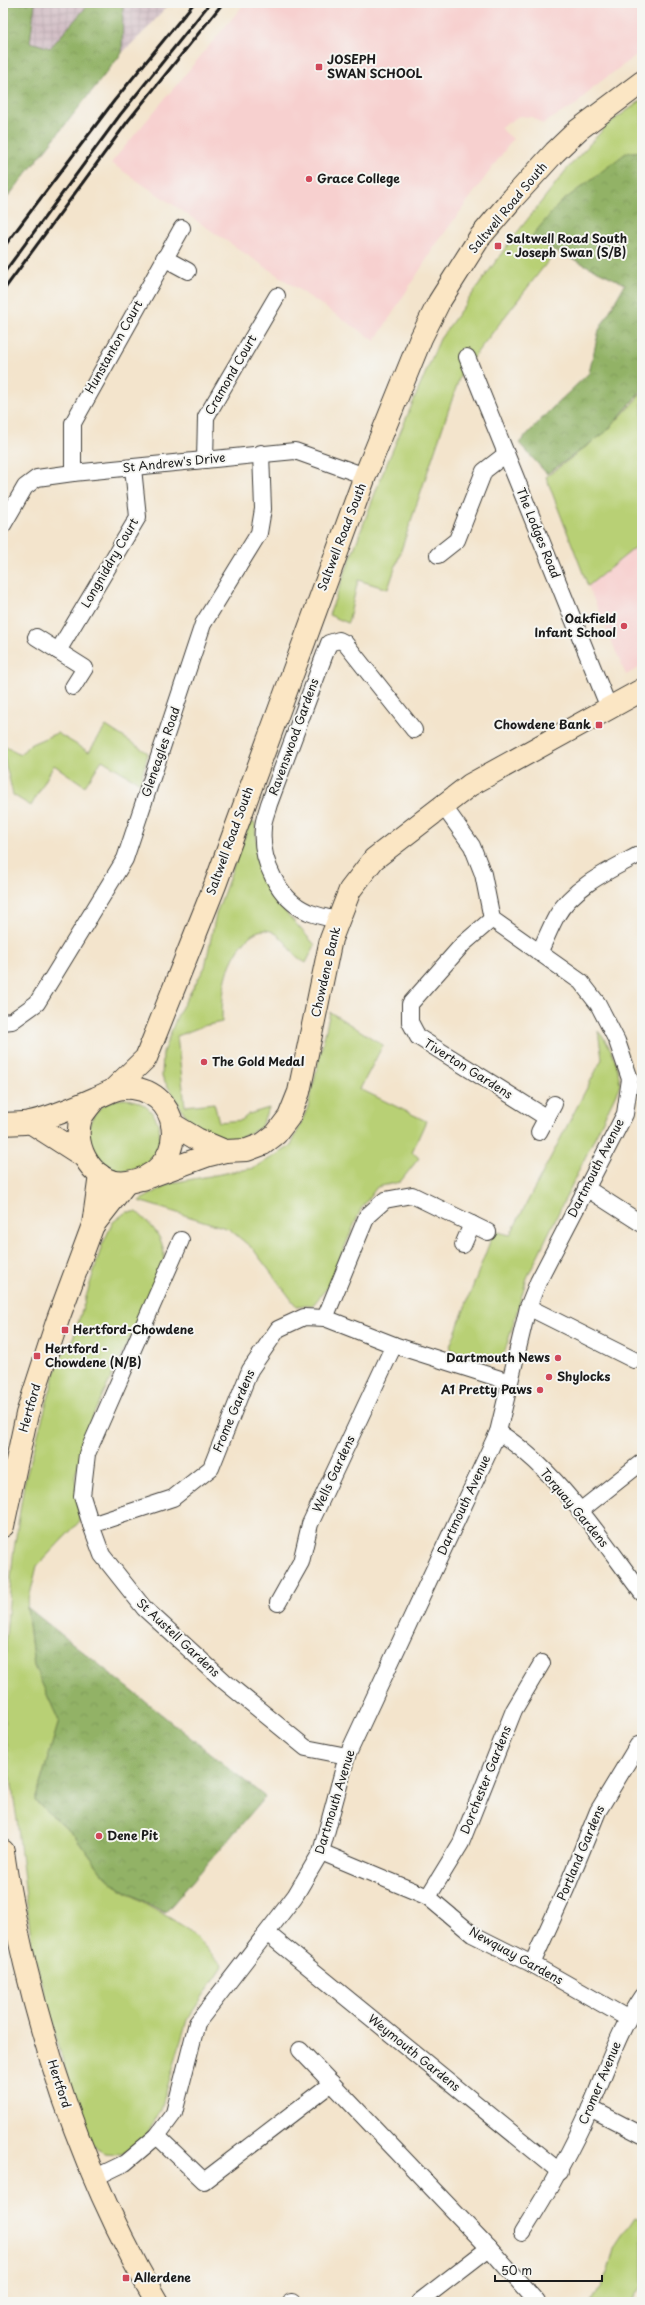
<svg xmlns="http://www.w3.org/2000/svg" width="645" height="2305" font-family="'Playpen Sans',sans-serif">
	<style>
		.built { fill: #f7d0cf }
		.industrial { fill: url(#industrial-grid) }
		.green { fill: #b8d075; stroke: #6a7648 }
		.forest { fill: url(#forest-crowns); stroke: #576741 }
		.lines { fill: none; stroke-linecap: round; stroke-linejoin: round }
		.street-casing { stroke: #3c3a36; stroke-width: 18 }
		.secondary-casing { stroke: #3c3a36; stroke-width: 24 }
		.street { stroke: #fff; stroke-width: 16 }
		.secondary { stroke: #fbe6c4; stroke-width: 22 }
		.rail { stroke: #1c1c1c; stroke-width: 3 }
		.poi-dot { fill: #d1495b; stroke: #f6f6f2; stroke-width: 1.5 }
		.labels { text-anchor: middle; stroke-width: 4; stroke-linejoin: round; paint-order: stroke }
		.poi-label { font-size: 12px; font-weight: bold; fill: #1c1c1c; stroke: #f6f6f2; text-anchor: start }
		.street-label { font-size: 12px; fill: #1c1c1c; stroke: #f6f6f2 }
	</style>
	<defs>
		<pattern id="industrial-grid" width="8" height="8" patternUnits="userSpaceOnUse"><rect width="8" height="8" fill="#d2bec5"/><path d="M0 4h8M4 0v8" fill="none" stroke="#b4a3a9"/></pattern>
		<pattern id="forest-crowns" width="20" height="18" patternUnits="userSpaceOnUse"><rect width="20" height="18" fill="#92b266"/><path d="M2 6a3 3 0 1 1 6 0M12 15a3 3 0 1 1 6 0" fill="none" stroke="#7d9858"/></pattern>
	</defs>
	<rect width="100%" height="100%" fill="#f6f6f2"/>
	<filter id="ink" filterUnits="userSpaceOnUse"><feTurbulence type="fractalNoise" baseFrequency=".025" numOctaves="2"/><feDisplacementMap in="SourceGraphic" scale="8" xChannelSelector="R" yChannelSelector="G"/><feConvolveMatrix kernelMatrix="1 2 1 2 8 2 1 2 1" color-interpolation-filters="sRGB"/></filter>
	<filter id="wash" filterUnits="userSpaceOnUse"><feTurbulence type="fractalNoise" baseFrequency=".012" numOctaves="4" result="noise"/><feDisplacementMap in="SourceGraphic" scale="16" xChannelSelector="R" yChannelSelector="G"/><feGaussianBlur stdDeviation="0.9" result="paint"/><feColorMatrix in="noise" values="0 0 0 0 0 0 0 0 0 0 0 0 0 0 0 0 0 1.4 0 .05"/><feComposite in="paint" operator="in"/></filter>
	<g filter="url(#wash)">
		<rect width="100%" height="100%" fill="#f3e4cc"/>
		<g class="built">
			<polygon points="245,3 642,3 642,51 592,88 577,104 542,124 532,117 519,116 500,128 513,139 435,246 375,341 111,163"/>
			<polygon points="642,542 642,666 626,675 588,586"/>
		</g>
		<polygon class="industrial" points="3,3 169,3 150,26 122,53 3,203"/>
		<g class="green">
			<polygon points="642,100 642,151 626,153 532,236 556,251 461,373 388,589 358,580 348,623 329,615 382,475 440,339 509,243 567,169 608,124"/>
			<polygon points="642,393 642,542 588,586 546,477 608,430"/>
			<path d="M106 726 148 753 140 783 102 760 85 786 54 765 31 806 13 795C10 778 3 762 3 745L20 755 29 745 57 733 89 752Z"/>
			<path d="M250 822 255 823 260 871 273 898 315 945 306 963C291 956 288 939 273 932 263 927 253 932 246 940 225 963 222 992 222 1022L203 1026 177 1036 185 1106 214 1103 219 1122 242 1120 249 1114 269 1108 260 1128 236 1140 204 1133 186 1116 162 1077 163 1052 178 1014 205 967 216 914Z"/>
			<polygon points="330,1012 383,1045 360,1089 426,1121 412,1152 419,1158 400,1182 377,1187 361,1209 327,1288 313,1305 297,1307 253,1249 229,1229 139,1201 171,1183 254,1168 291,1146 308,1107"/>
			<path d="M598 1031C612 1047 618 1063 620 1085L527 1278 505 1351 500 1360 490 1362 449 1349 494 1231 510 1235 602 1059Z"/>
			<circle cx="124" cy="1135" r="36"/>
			<path d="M126 1212H137C155 1229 166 1239 164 1266L89 1424 75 1476 80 1521 37 1566 27 1607 34 1666 59 1721 35 1801 75 1836 103 1874 115 1885 188 1929 223 1966 187 2020 161 2109 147 2135 123 2154 104 2153 89 2144 61 2055 32 1947 17 1820 4 1732 6 1636 13 1556 24 1484 58 1363 74 1336 102 1245 113 1222Z"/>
			<polygon points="635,2217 642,2220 642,2285 632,2302 592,2302 608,2271 614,2248"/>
		</g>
		<g class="forest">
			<polygon points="3,3 35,3 30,42 50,48 90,3 123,3 122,53 3,203"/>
			<polygon points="642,151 642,390 606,432 547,474 519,443 549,411 589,373 599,330 625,284 556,251 531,237 560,203 626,153"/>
			<polygon points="27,1607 265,1797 165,1913 115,1885 103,1874 75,1836 35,1801 59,1721 34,1666"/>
		</g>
	</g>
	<g filter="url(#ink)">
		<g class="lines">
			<defs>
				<g id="street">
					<polyline points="164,258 188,271"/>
					<polyline points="467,357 609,708"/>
					<polyline points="205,460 206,417 277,296"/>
					<polyline points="73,473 73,423 182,228"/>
					<polyline points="3,525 25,487 37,478 73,473 295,451 365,476"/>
					<polyline points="438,555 457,540 484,471 506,454"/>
					<polyline points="36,637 85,668 73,687"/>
					<polyline points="58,651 138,517 133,468"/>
					<polyline points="492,919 463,944 410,1004 410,1022 418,1037 547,1118"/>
					<path d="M338 920C328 918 318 916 308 912 278 899 260 860 263 828 263 820 267 812 269 804L329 643 339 640 345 643 414 730"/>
					<path d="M539 953C545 941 550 928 556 917 573 886 612 869 642 853"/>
					<polyline points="3,1022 12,1021 37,1003 125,859 203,624 259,533 263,509 261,453"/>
					<polyline points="539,1132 554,1104"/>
					<polyline points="586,1188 642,1224"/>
					<polyline points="181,1240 87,1454 82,1496 91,1525 102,1555 144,1608 224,1681 306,1748 347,1756"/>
					<polyline points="463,1245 472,1224"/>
					<polyline points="528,1307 634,1360"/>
					<polyline points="325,1318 367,1216 385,1200 412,1195 488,1232"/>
					<path d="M498 1432C556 1468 601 1539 642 1593"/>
					<polyline points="580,1511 642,1462"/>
					<polyline points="91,1525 173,1498 211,1468 250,1370 278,1329 304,1317 325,1318 394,1345 510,1382"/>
					<polyline points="278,1603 301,1562 310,1524 394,1345"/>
					<polyline points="321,1852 428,1897 472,1934 532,1964 627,2018"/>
					<polyline points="428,1897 461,1843 514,1710 542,1663"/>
					<polyline points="267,1933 560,2172"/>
					<polyline points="532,1964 566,1889 598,1811 638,1745"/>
					<polyline points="300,2050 489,2248 537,2302"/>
					<polyline points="590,2108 642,2135"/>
					<polyline points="157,2136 204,2181 332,2083"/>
					<polyline points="94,2178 125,2163 157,2136 174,2113 197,2023 295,1896 321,1852 347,1756 498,1432 528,1307 538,1282 625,1114 630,1079 617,1041 598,1004 581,982 492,919 483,874 472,846 442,804"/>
					<path d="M522 2233C548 2192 570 2154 590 2108 607 2069 618 2031 642 1996"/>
					<polyline points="291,2302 292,2302"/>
					<polyline points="419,2302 489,2248"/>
				</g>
				<g id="secondary">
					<polyline points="115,1088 146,1058 215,885 365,476 421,338 439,302 480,237 513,198 555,152 578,130 642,82"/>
					<polyline points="30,1122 83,1156"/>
					<path d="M3 1124C12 1123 22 1124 30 1122 49 1118 78 1106 96 1098 108 1093 118 1086 133 1088 188 1096 186 1174 128 1182 95 1187 71 1148 81 1118 84 1112 91 1104 95 1099"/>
					<polyline points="172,1124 197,1139 225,1151"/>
					<polyline points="143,1179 209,1155 225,1151 247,1150 263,1144 276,1134 289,1117 299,1092 331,939 350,890 374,859 470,785 642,690"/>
					<polyline points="94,1224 126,1183"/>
					<polyline points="3,1526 27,1414 58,1319 93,1225 100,1175"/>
					<path d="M3 1851C8 1889 16 1926 25 1964 53 2082 95 2197 157 2302"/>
				</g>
			</defs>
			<use href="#street" class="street-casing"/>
			<use href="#secondary" class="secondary-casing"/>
			<use href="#street" class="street"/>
			<use href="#secondary" class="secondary"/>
			<g class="rail">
				<polyline points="3,248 114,101 194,3"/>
				<polyline points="3,274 120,115 210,3"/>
				<polyline points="3,291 128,121 223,3"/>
			</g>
		</g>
	</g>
	<g class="poi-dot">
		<rect x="315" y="63" width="8" height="8" rx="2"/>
		<circle cx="309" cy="179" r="4"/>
		<rect x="494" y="242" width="8" height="8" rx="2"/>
		<circle cx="624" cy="626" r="4"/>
		<rect x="595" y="721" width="8" height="8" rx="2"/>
		<circle cx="204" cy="1062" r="4"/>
		<rect x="61" y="1326" width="8" height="8" rx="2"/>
		<rect x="33" y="1352" width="8" height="8" rx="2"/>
		<circle cx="558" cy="1358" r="4"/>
		<circle cx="549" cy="1377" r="4"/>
		<circle cx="540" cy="1390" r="4"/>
		<circle cx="99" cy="1836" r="4"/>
		<rect x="122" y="2274" width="8" height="8" rx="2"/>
	</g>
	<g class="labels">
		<g class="poi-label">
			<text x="327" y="64">JOSEPH<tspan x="327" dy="14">SWAN SCHOOL</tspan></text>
			<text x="317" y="183">Grace College</text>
			<text x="506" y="243">Saltwell Road South<tspan x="506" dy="14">- Joseph Swan (S/B)</tspan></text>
			<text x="616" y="623" text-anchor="end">Oakfield<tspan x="616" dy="14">Infant School</tspan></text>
			<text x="591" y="729" text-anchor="end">Chowdene Bank</text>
			<text x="212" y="1066">The Gold Medal</text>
			<text x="73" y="1334">Hertford-Chowdene</text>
			<text x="45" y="1353">Hertford -<tspan x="45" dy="14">Chowdene (N/B)</tspan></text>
			<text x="550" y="1362" text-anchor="end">Dartmouth News</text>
			<text x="557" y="1381">Shylocks</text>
			<text x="532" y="1394" text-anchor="end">A1 Pretty Paws</text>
			<text x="107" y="1840">Dene Pit</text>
			<text x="134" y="2282">Allerdene</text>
		</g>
		<g class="street-label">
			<text transform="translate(508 208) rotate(-50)" y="4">Saltwell Road South</text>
			<text transform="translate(114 347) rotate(-61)" y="4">Hunstanton Court</text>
			<text transform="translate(231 375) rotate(-60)" y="4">Cramond Court</text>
			<text transform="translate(174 463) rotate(-6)" y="4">St Andrew's Drive</text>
			<text transform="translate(538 533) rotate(68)" y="4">The Lodges Road</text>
			<text transform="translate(342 537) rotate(-69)" y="4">Saltwell Road South</text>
			<text transform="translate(110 563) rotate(-60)" y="4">Longniddry Court</text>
			<text transform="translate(294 737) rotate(-70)" y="4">Ravenswood Gardens</text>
			<text transform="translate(161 752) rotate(-71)" y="4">Gleneagles Road</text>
			<text transform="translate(230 841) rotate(-70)" y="4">Saltwell Road South</text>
			<text transform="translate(326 972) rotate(-77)" y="4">Chowdene Bank</text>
			<text transform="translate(468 1069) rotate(32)" y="4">Tiverton Gardens</text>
			<text transform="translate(596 1168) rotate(-63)" y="4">Dartmouth Avenue</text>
			<text transform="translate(30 1408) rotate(-74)" y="4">Hertford</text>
			<text transform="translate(234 1411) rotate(-67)" y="4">Frome Gardens</text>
			<text transform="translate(334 1474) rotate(-65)" y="4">Wells Gardens</text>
			<text transform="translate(464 1505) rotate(-65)" y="4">Dartmouth Avenue</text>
			<text transform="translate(574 1508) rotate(50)" y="4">Torquay Gardens</text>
			<text transform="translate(178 1638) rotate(43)" y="4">St Austell Gardens</text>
			<text transform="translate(486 1780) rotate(-68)" y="4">Dorchester Gardens</text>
			<text transform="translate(335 1802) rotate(-73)" y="4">Dartmouth Avenue</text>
			<text transform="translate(581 1853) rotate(-67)" y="4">Portland Gardens</text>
			<text transform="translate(516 1956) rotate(29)" y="4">Newquay Gardens</text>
			<text transform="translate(414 2053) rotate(39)" y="4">Weymouth Gardens</text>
			<text transform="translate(600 2083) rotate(-67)" y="4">Cromer Avenue</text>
			<text transform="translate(59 2084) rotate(72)" y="4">Hertford</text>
		</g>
	</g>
	<rect width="645" height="2305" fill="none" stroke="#f6f6f2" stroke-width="16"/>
	<path d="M495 2275v6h107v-6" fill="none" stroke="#1c1c1c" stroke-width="2"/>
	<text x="501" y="2275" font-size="12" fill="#1c1c1c" stroke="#f6f6f2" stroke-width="3" paint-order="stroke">50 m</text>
</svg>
